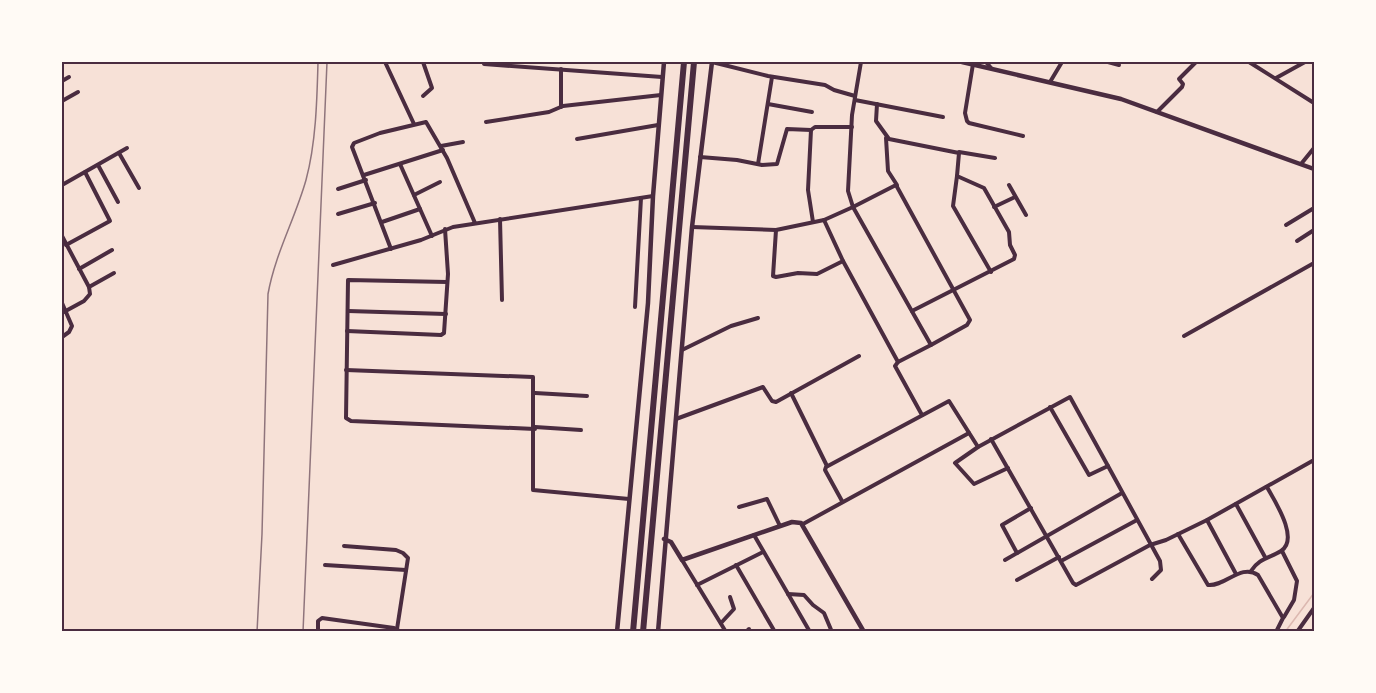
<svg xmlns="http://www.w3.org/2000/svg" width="1376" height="693" font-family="'Exo 2',sans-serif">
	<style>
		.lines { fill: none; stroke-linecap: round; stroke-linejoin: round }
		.stream { stroke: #dcb8b0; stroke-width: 1.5 }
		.minor { stroke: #4a2c40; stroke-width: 4 }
		.tertiary { stroke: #4a2c40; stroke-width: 4.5 }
		.trunk { stroke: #4a2c40; stroke-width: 6 }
		.rail { stroke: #8f747c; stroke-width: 1.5 }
		.neatline { fill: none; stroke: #4a2c40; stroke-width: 2 }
	</style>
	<rect width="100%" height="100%" fill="#f7e1d7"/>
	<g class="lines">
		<polyline class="stream" points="1285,632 1314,593"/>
		<g class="minor">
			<polyline points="385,62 414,124"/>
			<polyline points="712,62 768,76 825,85 834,90 855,96"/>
			<polyline points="861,62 852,115 848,191 853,207 931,345 898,362 895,366 922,415"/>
			<polyline points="986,62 991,68"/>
			<polyline points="1108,62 1119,65"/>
			<polyline points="1249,62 1314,103"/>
			<polyline points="484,64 662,77"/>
			<polyline points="973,64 965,113 967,121 969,123 1023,136"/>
			<polyline points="561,69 561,107"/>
			<polyline points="1276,78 1305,62"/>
			<polyline points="62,81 69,77"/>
			<polyline points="1050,82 1062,62"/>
			<polyline points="423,96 432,88 423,62"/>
			<polyline points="855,100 943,117"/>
			<polyline points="62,101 78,92"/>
			<polyline points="768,104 812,112"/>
			<polyline points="877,104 876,121 889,139 959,153 957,176 984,188 1009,232 1010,245 1015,255 1014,259 912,311"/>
			<polyline points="1157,112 1182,87 1183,84 1179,79 1196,62"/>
			<polyline points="486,122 549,112 563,106 661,95"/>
			<polyline points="886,138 888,171 897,185"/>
			<polyline points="577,139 658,125"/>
			<polyline points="441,146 463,142"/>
			<polyline points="959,152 995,158"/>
			<polyline points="119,153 139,188"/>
			<polyline points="700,157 737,160 762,165 777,164 787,129 811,130"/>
			<polyline points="400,164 432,236"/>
			<polyline points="758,164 772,77"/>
			<polyline points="1301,164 1314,148"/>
			<polyline points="98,165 118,202"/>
			<polyline points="364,175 443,150"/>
			<polyline points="957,176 953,206 991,272"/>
			<polyline points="62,185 127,148"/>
			<polyline points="1009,185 1026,215"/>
			<polyline points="338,189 366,180"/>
			<polyline points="414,195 440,182"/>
			<polyline points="994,207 1015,197"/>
			<polyline points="338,214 375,203"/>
			<polyline points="500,219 502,300"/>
			<polyline points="382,222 420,209"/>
			<polyline points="813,222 808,190 811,130 815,127 852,127"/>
			<polyline points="1286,225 1314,208"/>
			<polyline points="692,227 776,230 824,220 853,207 896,185 970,320 967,325 931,345"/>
			<polyline points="776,230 773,276 776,277 798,273 817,274 843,261 824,220"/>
			<polyline points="62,236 89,287 90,294 84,301 62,313"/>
			<polyline points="1297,241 1314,230"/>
			<polyline points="66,245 110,221 85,172"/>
			<polyline points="391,249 352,147 354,143 380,133 426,122 447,158 475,223"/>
			<polyline points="843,261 898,362"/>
			<polyline points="333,265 421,240 453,227 653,196"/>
			<polyline points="79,269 112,250"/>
			<polyline points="447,282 348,280 346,418 351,421 535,429"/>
			<polyline points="89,287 114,273"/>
			<polyline points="62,303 72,326 69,332 62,337"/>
			<polyline points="635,307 641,198"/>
			<polyline points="348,311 446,314"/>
			<polyline points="347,331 441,335 444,333 448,274 445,229"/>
			<polyline points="1184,336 1314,263"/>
			<polyline points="682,350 731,326 758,318"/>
			<polyline points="346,370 533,377 533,490 629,499"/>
			<polyline points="535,393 587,396"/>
			<polyline points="791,393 827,466"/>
			<polyline points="1050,407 1089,475 1108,466 1160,561 1161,570 1152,579"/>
			<polyline points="676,419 763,387 772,401 776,402 859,356"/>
			<polyline points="535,427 581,430"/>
			<polyline points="991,439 1073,583 1076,585 1150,545 1166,540 1207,520 1314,460"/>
			<polyline points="1008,468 974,484 955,463 978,447 1070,397 1108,466"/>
			<polyline points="842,501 825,470 826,467 949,401 978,447"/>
			<polyline points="1236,504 1265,557"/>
			<polyline points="739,507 767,499 780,526"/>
			<polyline points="1207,520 1236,574"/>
			<polyline points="803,524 969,433"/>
			<path d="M1178 534 1208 585C1225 587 1241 563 1258 575L1283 618 1276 632"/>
			<polyline points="754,535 810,632"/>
			<polyline points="344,546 396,550 403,553 408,558 397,629"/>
			<polyline points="1282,551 1297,581 1294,600 1284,617"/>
			<polyline points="1017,553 1002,525 1031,508"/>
			<polyline points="682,560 726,632"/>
			<polyline points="1005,560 1122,493"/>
			<polyline points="1061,561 1137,520"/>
			<polyline points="325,565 406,570"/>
			<polyline points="736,565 775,632"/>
			<path d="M1251 571C1259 558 1270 558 1281 551 1300 539 1274 500 1267 487"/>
			<polyline points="1017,580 1059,557"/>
			<polyline points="697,585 763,552"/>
			<polyline points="788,594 804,595 813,605 824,613 832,632"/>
			<polyline points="721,623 734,609 730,597"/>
			<polyline points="318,632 318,621 322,618 394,628 401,632"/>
			<polyline points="746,632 749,629"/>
			<polyline points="1297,632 1314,608"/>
		</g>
		<g class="tertiary">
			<polyline points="962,62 1121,99 1314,169"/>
			<polyline points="664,539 671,542 682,560 792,522 801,523 864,632"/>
			<polyline points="617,632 648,303 653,196 664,62"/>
			<polyline points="658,632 692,227 712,62"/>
		</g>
		<g class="trunk">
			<polyline points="633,632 684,62"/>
			<polyline points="643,632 694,62"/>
		</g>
		<g class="rail">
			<path d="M257 632 262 534 268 294C275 254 295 219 306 180 316 143 317 100 318 62"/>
			<polyline points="303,632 327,62"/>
		</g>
	</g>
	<rect width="1376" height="693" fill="none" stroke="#fffaf5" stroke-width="126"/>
	<rect x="63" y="63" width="1250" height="567" class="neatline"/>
</svg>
